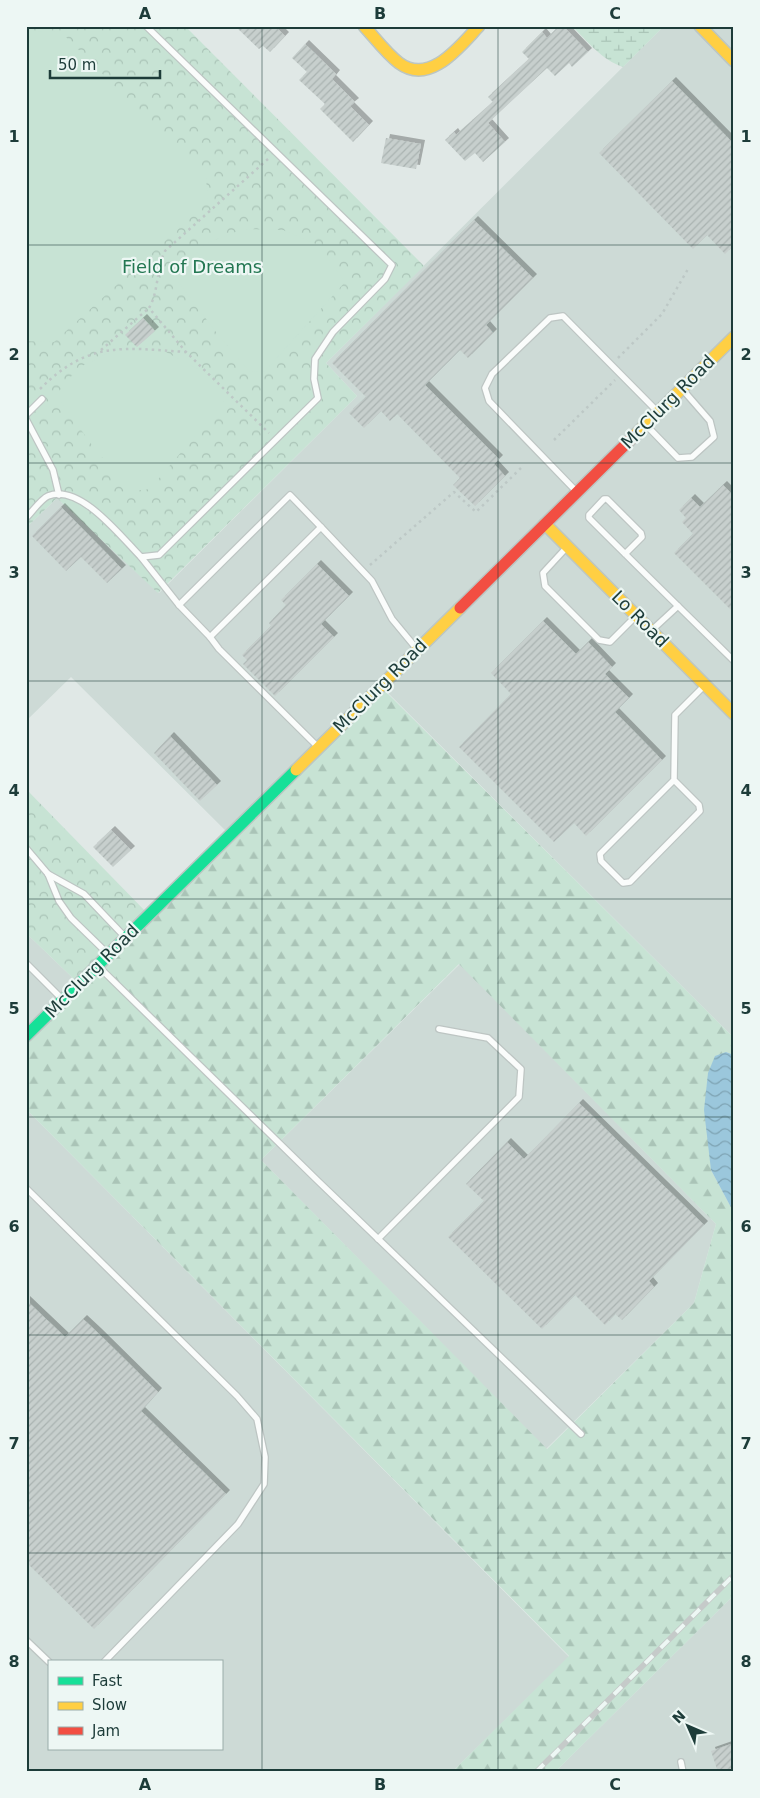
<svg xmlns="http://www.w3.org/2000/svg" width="760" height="1798" font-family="'DejaVu Sans',sans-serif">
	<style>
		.built { fill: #cddad6; fill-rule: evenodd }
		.forest { fill: url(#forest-firs); fill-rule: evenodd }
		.wetland { fill: url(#wetland-marsh) }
		.park { fill: url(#park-crowns) }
		.pitch { fill: #c7e3d4 }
		.water { fill: url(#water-waves) }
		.building { fill: url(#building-hatch); filter: url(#shadow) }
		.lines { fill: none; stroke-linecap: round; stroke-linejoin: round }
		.lane-casing { stroke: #bdc5c3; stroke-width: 8 }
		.fast-casing { stroke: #bcc6c3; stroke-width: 14 }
		.slow-casing { stroke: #bcc6c3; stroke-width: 14 }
		.jam-casing { stroke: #bcc6c3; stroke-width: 14 }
		.path { stroke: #bdc8c6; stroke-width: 2.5; stroke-dasharray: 2.5 4; stroke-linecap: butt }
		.lane { stroke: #fafcfb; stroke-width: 5.5 }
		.fast { stroke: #16e098; stroke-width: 11 }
		.slow { stroke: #ffcf43; stroke-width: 11 }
		.jam { stroke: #f24e42; stroke-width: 11 }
		.rail-casing { stroke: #c5cac9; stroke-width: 5.5 }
		.rail { stroke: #edf7f4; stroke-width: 4; stroke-dasharray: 11; stroke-linecap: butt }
		.grid { fill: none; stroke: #1d3c39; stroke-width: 1; stroke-opacity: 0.55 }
		.labels { text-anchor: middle; stroke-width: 4.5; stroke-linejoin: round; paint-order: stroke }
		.park-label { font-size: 18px; fill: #237752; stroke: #edf7f4 }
		.street-label { font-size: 18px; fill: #1d3c39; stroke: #edf7f4 }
		.neatline { fill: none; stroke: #1d3c39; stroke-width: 2 }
		.grid-label { font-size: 16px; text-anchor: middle; font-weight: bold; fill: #1d3c39 }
	</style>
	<defs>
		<pattern id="forest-firs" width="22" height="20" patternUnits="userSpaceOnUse" patternTransform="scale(1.25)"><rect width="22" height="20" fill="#c7e3d4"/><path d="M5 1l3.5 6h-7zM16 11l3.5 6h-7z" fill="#aac4b7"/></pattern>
		<pattern id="wetland-marsh" width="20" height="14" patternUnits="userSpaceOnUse" patternTransform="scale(1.25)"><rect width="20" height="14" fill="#c7e3d4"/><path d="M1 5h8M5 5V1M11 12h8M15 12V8" fill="none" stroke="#aac4b7"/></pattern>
		<pattern id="park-crowns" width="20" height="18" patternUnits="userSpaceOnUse" patternTransform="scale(1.25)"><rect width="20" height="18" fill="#c7e3d4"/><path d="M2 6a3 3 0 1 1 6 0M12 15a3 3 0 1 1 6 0" fill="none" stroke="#aac4b7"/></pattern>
		<pattern id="water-waves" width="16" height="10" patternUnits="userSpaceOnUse" patternTransform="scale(1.25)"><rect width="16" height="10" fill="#9bc7dc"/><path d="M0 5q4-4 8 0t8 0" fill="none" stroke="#7ea3b3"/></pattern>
		<pattern id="building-hatch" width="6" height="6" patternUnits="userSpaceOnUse" patternTransform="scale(1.25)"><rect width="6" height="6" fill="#c7cfcd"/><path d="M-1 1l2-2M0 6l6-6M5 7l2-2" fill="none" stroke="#aab3b1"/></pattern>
		<filter id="shadow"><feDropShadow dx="4" dy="-4" stdDeviation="0" flood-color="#0004"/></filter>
	</defs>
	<rect width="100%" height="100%" fill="#e0e8e6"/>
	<g class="built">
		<polygon points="664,26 734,26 734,1038 381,686 230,835 71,677 26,721 26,528 57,498 159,593 357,396 326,363"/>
		<polygon points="26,933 79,984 26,1036"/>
		<polygon points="460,964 716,1224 694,1303 546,1449 261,1160"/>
		<path d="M26 1109 569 1657 452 1772H26ZM49 1662H221V1749H49Z"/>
		<polygon points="734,1595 734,1772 555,1772"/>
	</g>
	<path class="forest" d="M380 686 734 1038V1055L726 1052 711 1170 734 1213V1595L555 1772H452L569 1656 26 1109V1036ZM459 964 716 1224 694 1303 547 1449 261 1160Z"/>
	<path class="wetland" d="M572 26H664L623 67C602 60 587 41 572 26Z"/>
	<g class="park">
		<polygon points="26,26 185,26 424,266 326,363 357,396 158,593 57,498 26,528"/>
		<polygon points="26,789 149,915 79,984 26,933"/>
	</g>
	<g class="pitch">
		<polygon points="60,31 206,178 208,202 54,342 28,341 26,38 33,32"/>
		<polygon points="243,229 283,230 318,245 345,282 265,371 250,372 219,336 173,275 207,243"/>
		<polygon points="119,348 162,350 200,370 227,398 150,489 133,491 97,452 56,395 78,368"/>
	</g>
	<polygon class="water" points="726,1052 734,1055 734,1213 711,1170 704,1110 708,1073 715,1056"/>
	<g class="building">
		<polygon points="235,26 275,26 285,36 270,52 263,46 259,49"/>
		<polygon points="559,26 563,26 588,52 572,67 569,63 555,76 547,68 488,123 505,142 483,162 475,153 465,161 445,140 454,132 456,135 493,102 488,97 529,59 522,52 542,32 547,38"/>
		<polygon points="305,44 336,74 332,79 355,102 350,106 369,125 353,142 320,109 325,104 299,80 307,72 292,58"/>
		<polygon points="672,81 734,144 734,245 725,254 707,235 693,249 599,153"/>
		<polygon points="386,138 421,144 416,169 381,163"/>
		<polygon points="474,220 533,278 486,325 493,333 468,358 460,350 425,385 499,459 494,464 505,476 475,506 453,485 460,478 397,414 390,421 381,411 364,428 349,413 366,397 332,363"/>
		<polygon points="143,318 155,331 137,347 125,335"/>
		<polygon points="723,485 734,496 734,613 674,553 693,534 682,522 686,518 679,510 691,498 700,507"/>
		<polygon points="61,507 122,569 107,583 81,557 66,571 32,536"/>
		<polygon points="317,564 349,596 321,624 334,637 275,696 243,664 247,660 242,655 271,626 269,623 286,605 281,600"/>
		<polygon points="543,621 576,654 588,642 612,667 605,674 629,698 615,712 662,760 586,836 574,823 554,842 459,747 511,694 491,673"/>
		<polygon points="170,736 217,785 200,801 154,753"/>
		<polygon points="111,830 131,850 113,867 93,847"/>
		<polygon points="579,1103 704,1225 649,1281 654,1287 622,1320 615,1314 605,1325 575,1295 542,1329 448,1237 484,1201 466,1184 507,1142 524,1159"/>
		<polygon points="26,1300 65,1337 83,1319 97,1332 158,1392 141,1411 226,1494 94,1629 26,1562"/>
		<polygon points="734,1743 734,1772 718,1772 711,1751"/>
	</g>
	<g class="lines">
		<defs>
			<g id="lane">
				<polyline points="26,415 42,399"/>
				<polyline points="26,419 53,470 59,495"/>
				<polyline points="647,426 678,458 692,457 714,437 710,421 683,390"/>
				<polyline points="576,491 489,401 485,388 492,374 550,318 563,316 656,410"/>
				<path d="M26 518C32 512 41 499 48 496 80 483 121 537 141 557L159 555 318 398 314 379 315 359 333 332 385 279 392 265 146 26"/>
				<polyline points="567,547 543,573 545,586 599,640 610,642 635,617"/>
				<path d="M625 554 642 537 641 533 607 499H604L589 515V518C637 566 685 613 734 661"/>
				<polyline points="141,557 179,605"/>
				<polyline points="652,630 678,606"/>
				<polyline points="210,637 179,605 290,495 321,527"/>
				<polyline points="318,747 219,649 210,637 321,527 372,581 392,619 416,648"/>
				<polyline points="674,780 699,805 700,811 630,882 623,883 601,861 600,854 674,780 675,715 703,687"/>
				<polyline points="26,848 48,874 59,901 71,918 108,954"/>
				<polyline points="48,874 84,894 125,937"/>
				<polyline points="26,963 61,998"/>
				<polyline points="99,967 318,1181 581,1434"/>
				<polyline points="26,1188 237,1396 257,1419 265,1457 264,1484 238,1524 104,1662"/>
				<polyline points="378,1239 519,1097 521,1069 488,1038 439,1029"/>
				<polyline points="26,1640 49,1662"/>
				<polyline points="681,1762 683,1772"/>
			</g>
			<polyline id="fast" points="26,1036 296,770"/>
			<g id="slow">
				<path d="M364 26C375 38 386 53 399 63 430 86 460 46 479 26"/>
				<polyline points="700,26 734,61"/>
				<polyline points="634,436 734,337"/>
				<polyline points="545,524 734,714"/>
				<polyline points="296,770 460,608"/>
			</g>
			<polyline id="jam" points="460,608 634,436"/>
		</defs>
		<use href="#lane" class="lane-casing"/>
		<use href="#fast" class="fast-casing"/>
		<use href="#slow" class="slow-casing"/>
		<use href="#jam" class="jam-casing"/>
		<g class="path">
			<path d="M268 159 165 251C156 269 159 291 149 308L186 352 269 433"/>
			<polyline points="101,350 149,308"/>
			<polyline points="618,358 662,314 688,269"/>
			<path d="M40 389C89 340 123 348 186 352"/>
			<polyline points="554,440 615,380"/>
			<polyline points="370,565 454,492 476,512 521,468"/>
		</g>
		<use href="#lane" class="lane"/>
		<use href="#fast" class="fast"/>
		<use href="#slow" class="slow"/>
		<use href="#jam" class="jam"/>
		<defs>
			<polyline id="rail" points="536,1772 734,1575"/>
		</defs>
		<use href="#rail" class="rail-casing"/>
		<use href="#rail" class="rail"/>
	</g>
	<path class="grid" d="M262 26V1772M498 26V1772M26 245H734M26 463H734M26 681H734M26 899H734M26 1117H734M26 1335H734M26 1553H734"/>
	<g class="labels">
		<g class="park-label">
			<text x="192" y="273">Field of Dreams</text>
		</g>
		<g class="street-label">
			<text transform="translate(668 402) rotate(-45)" y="6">McClurg Road</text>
			<text transform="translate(640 619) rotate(45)" y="6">Lo Road</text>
			<text transform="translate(380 686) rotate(-45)" y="6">McClurg Road</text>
			<text transform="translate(92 971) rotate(-45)" y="6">McClurg Road</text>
		</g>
	</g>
	<rect width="760" height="1798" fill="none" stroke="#edf7f4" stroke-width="55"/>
	<rect x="48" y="1660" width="175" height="90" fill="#edf7f4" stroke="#9aaca9"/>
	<rect x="58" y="1677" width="25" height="8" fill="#16e098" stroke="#9aaca9"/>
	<text x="92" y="1686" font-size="15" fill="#1d3c39">Fast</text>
	<rect x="58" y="1702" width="25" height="8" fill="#ffcf43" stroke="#9aaca9"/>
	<text x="92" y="1710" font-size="15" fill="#1d3c39">Slow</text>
	<rect x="58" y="1727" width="25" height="8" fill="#f24e42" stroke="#9aaca9"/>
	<text x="92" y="1736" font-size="15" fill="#1d3c39">Jam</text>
	<g transform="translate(688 1726) rotate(315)" stroke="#edf7f4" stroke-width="4" paint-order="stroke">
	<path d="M0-4L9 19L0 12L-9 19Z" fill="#1d3c39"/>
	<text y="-8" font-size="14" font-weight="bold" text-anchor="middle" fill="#1d3c39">N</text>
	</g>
	<path d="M50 70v8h110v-8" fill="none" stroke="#1d3c39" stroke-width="2.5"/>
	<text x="58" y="70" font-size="15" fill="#1d3c39" stroke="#edf7f4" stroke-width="4" paint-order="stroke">50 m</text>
	<rect x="28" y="28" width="704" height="1742" class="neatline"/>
	<g class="grid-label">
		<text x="145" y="19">A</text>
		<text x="380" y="19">B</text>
		<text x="615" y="19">C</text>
		<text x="14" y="142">1</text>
		<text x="746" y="142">1</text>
		<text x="14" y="360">2</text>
		<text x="746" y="360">2</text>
		<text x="14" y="578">3</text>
		<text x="746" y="578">3</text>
		<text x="14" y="796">4</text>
		<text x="746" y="796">4</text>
		<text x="14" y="1014">5</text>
		<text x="746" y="1014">5</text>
		<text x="14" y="1232">6</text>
		<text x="746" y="1232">6</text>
		<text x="14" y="1449">7</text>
		<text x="746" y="1449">7</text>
		<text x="14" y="1667">8</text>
		<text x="746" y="1667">8</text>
		<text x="145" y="1790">A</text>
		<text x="380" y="1790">B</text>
		<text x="615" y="1790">C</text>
	</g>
</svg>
